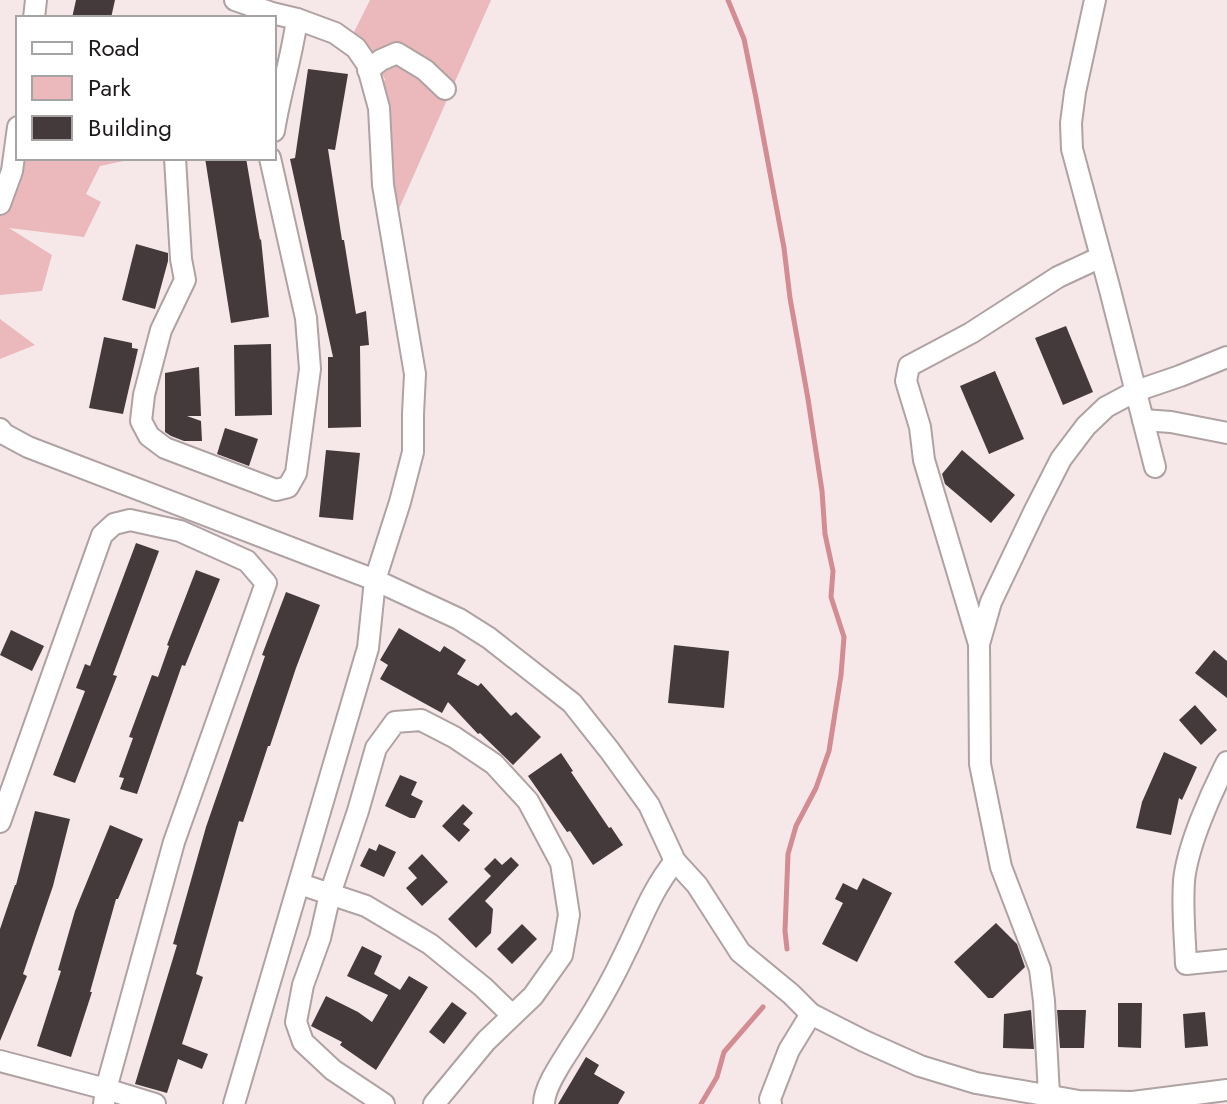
<svg xmlns="http://www.w3.org/2000/svg" width="1227" height="1104" font-family="Jost,sans-serif">
	<style>
		.green { fill: #ebb9bc }
		.lines { fill: none; stroke-linecap: round; stroke-linejoin: round }
		.stream { stroke: #d28c92; stroke-width: 5 }
		.building { fill: #453a3b }
		.minor-casing { stroke: #afa2a2; stroke-width: 24 }
		.minor { stroke: #fff; stroke-width: 20 }
	</style>
	<rect width="100%" height="100%" fill="#f6e8e9"/>
	<g class="green">
		<polygon points="370,0 491,0 398,211 368,115 385,79 354,32"/>
		<polygon points="18,158 138,158 100,166 86,194 101,202 84,237 9,228 52,255 42,291 0,295 0,178"/>
		<polygon points="0,319 35,345 0,359"/>
	</g>
	<g class="lines">
		<g class="stream">
			<polyline points="728,0 744,39 756,98 784,248 790,298 808,399 822,491 825,534 833,571 831,597 844,637 841,675 829,751 816,788 796,826 788,854 785,931 787,949"/>
			<polyline points="701,1104 717,1077 724,1052 763,1007"/>
		</g>
	</g>
	<g class="building">
		<polygon points="76,0 115,0 111,18 72,18"/>
		<polygon points="308,69 348,74 335,150 328,149 342,240 344,240 356,314 366,311 369,345 360,346 361,427 328,428 328,357 333,357 290,159 295,158"/>
		<polygon points="205,158 246,158 260,240 261,239 269,317 231,323"/>
		<polygon points="136,244 168,253 168,261 155,309 122,300"/>
		<polygon points="1066,326 1093,392 1063,405 1035,338"/>
		<polygon points="104,337 132,343 132,348 138,349 123,414 89,408"/>
		<polygon points="271,344 272,415 235,416 234,345"/>
		<polygon points="199,367 201,416 187,416 201,421 202,441 184,441 171,436 165,432 165,373"/>
		<polygon points="995,371 1024,439 989,454 960,386"/>
		<polygon points="225,428 258,439 249,466 217,454"/>
		<polygon points="326,450 360,453 353,520 319,517"/>
		<polygon points="962,450 1015,495 991,523 945,484 942,474"/>
		<polygon points="136,543 159,551 113,675 117,676 75,783 53,775 85,691 76,688 85,664 90,666"/>
		<polygon points="196,570 220,579 185,666 182,665 137,794 120,789 124,778 119,777 133,738 129,737 152,675 158,677 169,646 167,645"/>
		<polygon points="286,592 320,605 296,668 270,746 268,746 243,822 239,821 196,974 203,977 182,1044 208,1054 202,1069 178,1059 167,1093 135,1084 177,945 173,944 206,827 265,656 262,655"/>
		<polygon points="399,628 440,652 444,646 466,660 457,674 478,686 481,683 511,716 516,712 541,737 513,765 480,733 478,734 448,702 442,713 380,679 388,665 380,660"/>
		<polygon points="11,630 44,646 32,671 0,655"/>
		<polygon points="674,645 729,651 724,708 668,703"/>
		<polygon points="1214,650 1227,661 1227,698 1195,673"/>
		<polygon points="1195,705 1217,730 1201,745 1179,720"/>
		<polygon points="1164,752 1197,767 1182,800 1179,798 1171,835 1136,828 1142,802"/>
		<polygon points="561,753 573,771 571,772 609,828 611,827 623,845 593,865 570,831 567,832 528,776"/>
		<polygon points="400,775 417,782 411,795 423,801 415,818 410,818 385,806"/>
		<polygon points="463,804 473,813 463,824 470,830 459,842 442,826"/>
		<polygon points="35,811 70,819 53,886 23,974 27,976 0,1041 0,929 15,885 16,885"/>
		<polygon points="110,825 143,839 118,899 116,899 90,992 92,992 71,1057 37,1046 61,971 58,970 75,911"/>
		<polygon points="379,844 396,852 384,877 360,866 369,848 376,851"/>
		<polygon points="422,854 448,882 422,906 406,888 417,878 408,868"/>
		<polygon points="511,857 519,865 485,901 493,909 491,933 476,948 448,919 491,876 484,869 495,858 502,865"/>
		<polygon points="863,878 892,893 857,962 822,944 843,903 835,899 843,883 857,890"/>
		<polygon points="996,923 1017,944 1025,967 993,998 988,998 954,962"/>
		<polygon points="522,924 537,939 512,964 497,949"/>
		<polygon points="362,946 382,956 374,974 400,990 409,976 428,987 376,1070 340,1045 342,1042 311,1026 326,996 358,1012 372,1022 388,995 347,976"/>
		<polygon points="452,1002 467,1013 444,1044 429,1032"/>
		<polygon points="1118,1003 1142,1003 1141,1048 1118,1047"/>
		<polygon points="1031,1010 1034,1049 1003,1048 1004,1014"/>
		<polygon points="1057,1010 1086,1010 1084,1048 1060,1048"/>
		<polygon points="1205,1012 1208,1046 1185,1048 1183,1014"/>
		<polygon points="586,1057 599,1065 594,1074 625,1092 618,1104 558,1104"/>
	</g>
	<g class="lines">
		<defs>
			<g id="minor">
				<path d="M235 0 272 13 297 19C292 57 280 93 274 131"/>
				<polyline points="1095,0 1075,92 1071,123 1072,149 1110,290 1155,467"/>
				<polyline points="34,18 36,0"/>
				<polyline points="368,70 381,60 397,53 425,70 445,89"/>
				<polyline points="175,158 181,259 185,280 161,330 144,395 141,421 149,436 165,448 276,490 288,487 296,473 310,369 306,318 270,158"/>
				<polyline points="0,204 12,171 18,127"/>
				<polyline points="1143,420 1171,422 1227,433"/>
				<polyline points="0,429 4,434 28,447 375,580 459,619 489,638 572,703 610,751 649,805 675,861 697,885 740,952 791,994 811,1014 864,1041 920,1066 976,1083 1079,1101 1133,1102 1227,1090"/>
				<polyline points="979,644 924,460 920,427 906,381 909,366 971,333 1058,277 1101,257"/>
				<path d="M1227 762C1211 793 1187 847 1184 881 1182 909 1185 937 1186 964L1227 960"/>
				<polyline points="0,822 102,535 114,524 130,520 180,531 247,561 266,583 174,842 106,1089 104,1104"/>
				<polyline points="300,884 366,906 430,944 483,987 512,1015"/>
				<polyline points="0,1061 106,1089 155,1104"/>
				<polyline points="1049,1095 1044,1001 1040,969 1001,867 980,764 979,644 991,602 1035,510 1061,459 1086,426 1106,407 1136,391 1180,376 1227,357"/>
				<polyline points="234,1104 368,648 375,580 400,502 413,452 413,414 415,374 383,185 379,108 367,64 356,48 335,33 297,19"/>
				<polyline points="384,1104 333,1070 303,1042 296,1022 303,985 320,938 330,894 358,811 376,748 395,722 421,720 454,737 494,764 528,801 561,863 569,915 562,955 533,996 486,1041 434,1104"/>
				<path d="M544 1104C544 1086 564 1059 573 1044 593 1014 610 985 625 953 642 919 651 891 675 861"/>
				<polyline points="771,1104 770,1099 789,1050 811,1014"/>
			</g>
		</defs>
		<use href="#minor" class="minor-casing"/>
		<use href="#minor" class="minor"/>
	</g>
	<rect x="16" y="16" width="260" height="144" fill="#ffffff" stroke="#a5a3a3" stroke-width="2"/>
	<rect x="32" y="42" width="40" height="12" fill="#ffffff" stroke="#a5a3a3" stroke-width="2"/>
	<text x="88" y="56" font-size="24" fill="#1e1919">Road</text>
	<rect x="32" y="76" width="40" height="24" fill="#ebb9bc" stroke="#a5a3a3" stroke-width="2"/>
	<text x="88" y="96" font-size="24" fill="#1e1919">Park</text>
	<rect x="32" y="116" width="40" height="24" fill="#453a3b" stroke="#a5a3a3" stroke-width="2"/>
	<text x="88" y="136" font-size="24" fill="#1e1919">Building</text>
</svg>
